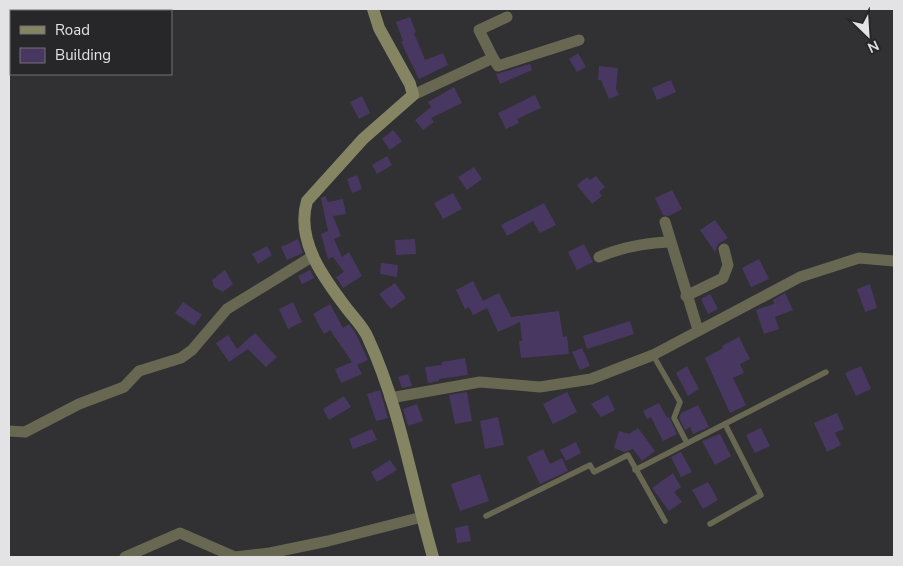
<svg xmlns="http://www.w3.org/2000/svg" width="903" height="566" font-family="'Nunito Sans',sans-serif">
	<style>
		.building { fill: #483861 }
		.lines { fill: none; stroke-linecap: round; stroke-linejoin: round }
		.lane { stroke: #676752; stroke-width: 5.5 }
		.street { stroke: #676752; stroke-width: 11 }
		.secondary { stroke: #858563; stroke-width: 12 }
	</style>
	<rect width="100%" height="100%" fill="#313033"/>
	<g class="building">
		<polygon points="410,17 416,32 414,33 425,60 443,53 448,65 419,79 401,42 403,41 396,22"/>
		<polygon points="578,53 586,67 577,72 569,59"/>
		<polygon points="530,64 532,70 500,84 496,74"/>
		<polygon points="599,66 618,68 616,89 619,95 609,99 601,80 598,80"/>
		<polygon points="671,80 676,92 657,100 652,88"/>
		<polygon points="454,87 462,103 431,118 434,122 423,130 415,120 431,107 428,102"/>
		<polygon points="535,95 541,108 517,119 519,123 506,129 498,113"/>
		<polygon points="362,96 370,113 359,119 350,102"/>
		<polygon points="393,130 402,141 390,150 382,139"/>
		<polygon points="387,156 392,165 377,174 372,165"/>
		<polygon points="474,167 482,179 467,190 458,177"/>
		<polygon points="357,175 362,189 352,193 347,179"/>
		<polygon points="596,176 605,187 599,192 602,196 592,204 577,185 587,177 590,180"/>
		<polygon points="672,190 682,209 669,216 663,215 655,198"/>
		<polygon points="453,193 462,209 443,219 434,203"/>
		<polygon points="325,196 328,202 343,199 346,214 333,216 341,236 334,239 342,257 349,252 362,276 343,288 336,277 344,272 333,257 328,259 321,234 328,231 321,198"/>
		<polygon points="544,203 556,225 540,233 533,221 507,236 501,225"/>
		<polygon points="715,220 728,238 718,244 715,252 700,230"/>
		<polygon points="298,239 303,253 287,260 281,247"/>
		<polygon points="415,239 416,254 396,255 395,240"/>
		<polygon points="584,244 593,262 577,270 568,252"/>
		<polygon points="267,246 272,255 258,264 252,254"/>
		<polygon points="759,259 769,279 751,287 742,268"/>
		<polygon points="381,263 398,265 397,277 380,274"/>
		<polygon points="225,270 233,284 223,292 214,287 212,280"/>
		<polygon points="310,270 314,278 302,284 298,276"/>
		<polygon points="473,281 483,301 499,293 511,317 559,311 563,337 567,336 569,354 521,358 519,341 522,341 520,322 498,332 487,308 473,315 469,307 465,309 456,290"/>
		<polygon points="395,283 406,298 391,309 379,294"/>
		<polygon points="870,284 877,308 865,312 857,289"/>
		<polygon points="785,293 793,310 775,317 779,329 764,334 756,310 774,304 773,300"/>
		<polygon points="710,294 718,309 708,314 701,299"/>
		<polygon points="183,302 202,315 194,326 175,313"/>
		<polygon points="293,302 302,322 288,329 279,309"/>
		<polygon points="330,304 343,328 349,324 355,332 368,360 357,365 362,374 341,383 335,369 352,362 330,330 324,334 313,314"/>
		<polygon points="630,321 634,334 587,349 583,336"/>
		<polygon points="255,333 277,357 266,367 248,349 229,362 216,343 228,335 237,349"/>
		<polygon points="739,337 750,359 740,364 744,373 733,378 746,405 730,413 705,358 723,348 722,346"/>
		<polygon points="582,348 590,366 580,370 572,352"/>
		<polygon points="465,358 468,375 439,379 439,381 428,383 425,367 442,365 442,362"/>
		<polygon points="687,366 699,389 688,396 676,373"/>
		<polygon points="861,366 871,389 856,396 845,373"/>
		<polygon points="408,374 412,386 402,388 398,377"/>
		<polygon points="380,390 388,418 376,421 367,394"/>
		<polygon points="467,392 472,421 455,424 449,395"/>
		<polygon points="567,392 577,412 553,424 543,404"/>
		<polygon points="608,395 615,410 601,417 591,404"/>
		<polygon points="344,396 351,407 329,420 323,409"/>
		<polygon points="659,403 667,418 669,417 677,434 663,441 651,417 647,419 643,411"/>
		<polygon points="417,404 423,421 408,426 403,409"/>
		<polygon points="698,405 709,427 693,434 690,427 685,430 679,418 681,413"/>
		<polygon points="837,413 844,429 835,433 841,445 827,452 814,423"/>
		<polygon points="498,417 504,445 485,449 480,421"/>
		<polygon points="638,428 655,451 642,461 633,449 624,452 614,448 619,431 629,434"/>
		<polygon points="761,428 770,446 755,453 746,435"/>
		<polygon points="372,429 377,440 353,449 349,439"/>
		<polygon points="720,434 731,456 715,465 702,441"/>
		<polygon points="576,442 581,453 566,461 560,450"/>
		<polygon points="543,449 550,464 562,458 568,471 540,484 527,457"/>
		<polygon points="681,452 692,472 681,477 671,457"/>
		<polygon points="390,460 397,470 377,482 371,472"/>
		<polygon points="673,473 681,487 674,492 682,502 669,511 652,488"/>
		<polygon points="480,474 489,501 460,511 451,484"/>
		<polygon points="708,482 718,500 703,509 692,490"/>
		<polygon points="468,525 471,541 457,543 455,528"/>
	</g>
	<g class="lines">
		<g class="lane">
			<polyline points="653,355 680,402 674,418 687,443"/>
			<polyline points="635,470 826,372"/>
			<polyline points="486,516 590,465 594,472 628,455 665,521"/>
			<polyline points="710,524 761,495 725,424"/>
		</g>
		<g class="street">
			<polyline points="493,58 498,66 579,40"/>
			<polyline points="413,95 493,58 479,30 507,17"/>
			<polyline points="665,222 698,330"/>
			<path d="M599 257C622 247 645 243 669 242"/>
			<polyline points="686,296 723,278 728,265 724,249"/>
			<polyline points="390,398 480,382 540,387 591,379 653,355 800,277 859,258 894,261"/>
			<polyline points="9,431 25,432 79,404 124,387 139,371 181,358 192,350 227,309 313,256"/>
			<polyline points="125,557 180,533 235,557 270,553 328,541 422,517"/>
		</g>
		<path class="secondary" d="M373 9 379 28 410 84 413 95 363 139 307 201C295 241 325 280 348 310 355 319 364 328 368 338 400 407 412 485 433 557"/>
	</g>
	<rect width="903" height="566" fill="none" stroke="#e3e2e5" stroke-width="20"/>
	<rect x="10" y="10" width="162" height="65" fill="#272629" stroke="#727174"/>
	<rect x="20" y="26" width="25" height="8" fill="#858563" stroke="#727174"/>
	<text x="55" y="35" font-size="15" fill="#e3e2e5">Road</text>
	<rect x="20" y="48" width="25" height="15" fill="#483861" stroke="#727174"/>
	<text x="55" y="60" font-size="15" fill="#e3e2e5">Building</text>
	<g transform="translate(868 35) rotate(155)" stroke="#272629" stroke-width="4" paint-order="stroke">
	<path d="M0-4L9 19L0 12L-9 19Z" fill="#e3e2e5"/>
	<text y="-8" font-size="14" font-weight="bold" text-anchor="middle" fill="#e3e2e5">N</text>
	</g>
</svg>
